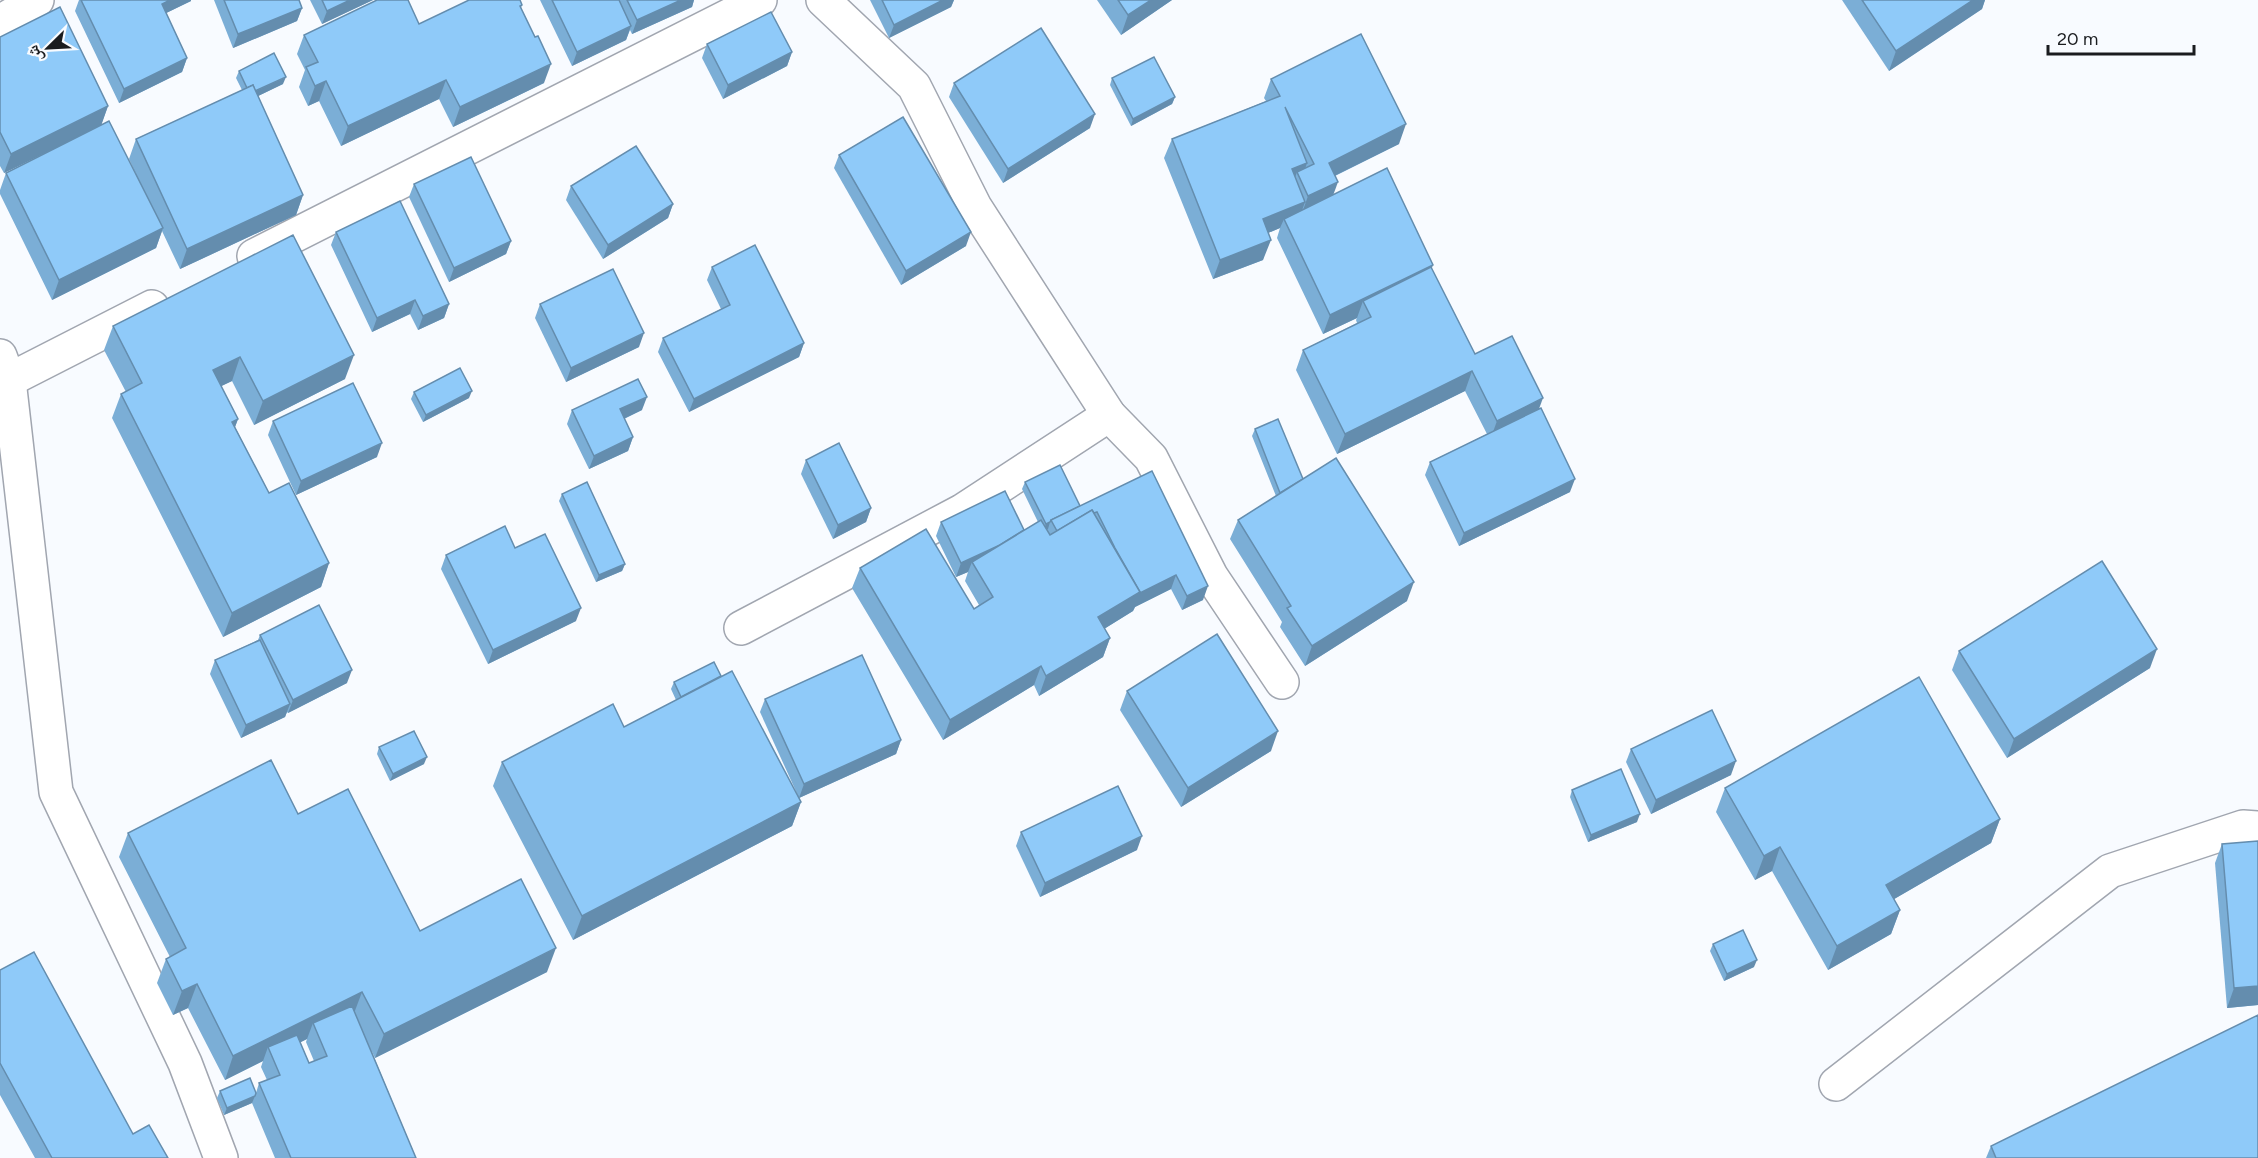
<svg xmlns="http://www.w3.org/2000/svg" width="2258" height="1158" font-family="Figtree,'Noto Naskh Arabic',sans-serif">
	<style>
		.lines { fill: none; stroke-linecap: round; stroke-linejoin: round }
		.street-casing { stroke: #a1a6b0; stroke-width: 36 }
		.street { stroke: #fff; stroke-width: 33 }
		.wall { fill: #7baed6; fill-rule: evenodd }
		.shaded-wall { fill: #648dae }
		.building { fill: #8fcaf9; stroke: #648dae; stroke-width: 1.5 }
	</style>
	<rect width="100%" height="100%" fill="#f8fbff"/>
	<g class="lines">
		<defs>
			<g id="street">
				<polyline points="823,0 914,86 975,207 1109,415 1151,458 1211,576 1282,682"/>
				<polyline points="0,22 37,0"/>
				<polyline points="254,256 760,0"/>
				<polyline points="0,356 9,380 56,792 185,1063 221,1158"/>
				<polyline points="9,380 152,307"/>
				<polyline points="741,628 962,511 1109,415"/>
				<polyline points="1836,1084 2110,871 2243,827 2258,828"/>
			</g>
		</defs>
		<use href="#street" class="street-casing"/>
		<use href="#street" class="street"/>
	</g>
	<g class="wall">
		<polygon points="79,0 191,0 191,1 166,13 187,58 182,72 119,103 75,11"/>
		<polygon points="214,0 299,0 302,8 297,21 233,48"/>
		<polygon points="310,0 373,0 322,24"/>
		<polygon points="540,0 694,0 692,7 632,34 630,30 626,40 572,66"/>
		<polygon points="870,0 954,0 951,7 889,38"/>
		<polygon points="1097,0 1172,0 1121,35"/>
		<polygon points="1842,0 1985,0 1982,9 1889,71"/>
		<polygon points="522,5 521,8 544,83 453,127 439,99 341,146 319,101 308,106 299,87 305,70 297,54 304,35 419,24"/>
		<polygon points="0,37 108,106 101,125 136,174 129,159 136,139 242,90 236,78 239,71 283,84 258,96 303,195 296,215 180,269 162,231 156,248 52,300 0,194 0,190 6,173 56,148 4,173 0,166"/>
		<polygon points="707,44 792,52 787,66 723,99 702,58"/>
		<polygon points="1112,78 1175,97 1172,104 1131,126 1110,85"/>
		<polygon points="1271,79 1399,144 1335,176 1333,195 1432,269 1475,354 1539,409 1570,492 1459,546 1425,475 1430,462 1487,434 1465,391 1337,454 1296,370 1303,350 1357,323 1356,320 1357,318 1323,334 1277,238 1280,228 1268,233 1263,260 1213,279 1164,158 1172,139 1266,101 1264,98"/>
		<polygon points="954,83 1090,128 1003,183 949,97"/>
		<polygon points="839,155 966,246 901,285 834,168"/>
		<polygon points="414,184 511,241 506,254 449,282 409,197"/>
		<polygon points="571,186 673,204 668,218 603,259 566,200"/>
		<polygon points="336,232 449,304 444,318 418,330 410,314 372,332 331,245"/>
		<polygon points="712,267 804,343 799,357 689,412 658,352 663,338 721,309 707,280"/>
		<polygon points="540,304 639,347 566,382 535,318"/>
		<polygon points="113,326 345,379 254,425 232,381 221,386 238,419 235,427 269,493 329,563 321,587 223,637 112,418 121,394 126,392 104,350"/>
		<polygon points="414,392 469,398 423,422 411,399"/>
		<polygon points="572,410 642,410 624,419 633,437 628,451 589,469 567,424"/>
		<polygon points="273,421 377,457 296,495 268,435"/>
		<polygon points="1255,429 1303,479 1407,601 1305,666 1280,627 1282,622 1230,539 1238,520 1276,496 1252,436"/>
		<polygon points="806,460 871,508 866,522 833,539 801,474"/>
		<polygon points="1152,471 1203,600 1182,610 1171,589 1135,607 1133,611 1104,629 1110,638 1103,657 1039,696 1034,685 943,740 852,588 860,568 974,609 979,605 965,581 968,572 956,577 936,536 941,522 1024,530 1038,522 1022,489 1025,482 1080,506"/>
		<polygon points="562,494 625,564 622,571 596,582 559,501"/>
		<polygon points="515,548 576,621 488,664 441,569 446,555"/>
		<polygon points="260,635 347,683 288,713 287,712 285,717 241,738 210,674 215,660 258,640"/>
		<polygon points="1959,651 2150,668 2007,758 1952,670"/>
		<polygon points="721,676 801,802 792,826 573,940 493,786 502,762 624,727 676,700 671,689 674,682"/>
		<polygon points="1127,691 1271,751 1181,807 1120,710"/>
		<polygon points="765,699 901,740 896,754 799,798 760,712"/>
		<polygon points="379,747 424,764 390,781 377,754"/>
		<polygon points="1631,749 1731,775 1651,814 1626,762"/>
		<polygon points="1725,788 2000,819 1991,843 1894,899 1900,910 1891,934 1828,970 1772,871 1755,880 1716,812"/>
		<polygon points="1572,790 1637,822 1588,842 1570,797"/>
		<path d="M298 814 420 931 547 972 375 1058 371 1050 416 1158H275L252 1103 224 1115 217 1098 220 1091 256 1093 259 1083 267 1080 261 1067 263 1061 225 1080 188 1008 173 1015 157 983 166 959 170 957 119 857 128 833ZM307 1039 306 1042 314 1061 309 1063 300 1042Z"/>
		<polygon points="1021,832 1137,850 1040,897 1016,846"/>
		<polygon points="2258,841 2258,1005 2227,1008 2215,863 2222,844"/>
		<polygon points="1713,944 1754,967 1724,981 1710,951"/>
		<polygon points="0,970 133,1134 168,1158 35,1158 0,1095"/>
		<polygon points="1991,1146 2258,1158 1986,1158"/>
	</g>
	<g class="shaded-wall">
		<polygon points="170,0 191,0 191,1 156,18 162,4"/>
		<polygon points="350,0 373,0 322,24 327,11"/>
		<polygon points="681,0 694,0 692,7 632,34 637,20"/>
		<polygon points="943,0 954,0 951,7 889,38 894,25"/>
		<polygon points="1151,0 1172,0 1121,35 1128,15"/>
		<polygon points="1973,0 1985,0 1982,9 1889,71 1896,51"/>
		<polygon points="302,8 297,21 233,48 238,34"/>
		<polygon points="631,26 626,40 572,66 577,52"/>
		<polygon points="792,52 787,66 723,99 728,85"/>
		<polygon points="187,58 182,72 119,103 124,89"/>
		<polygon points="551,64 544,83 453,127 460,107"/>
		<polygon points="286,77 283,84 248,101 250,94"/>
		<polygon points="446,80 439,99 341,146 348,126"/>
		<polygon points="326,81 319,101 308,106 315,86"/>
		<polygon points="1175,97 1172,104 1131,126 1133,119"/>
		<polygon points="108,106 101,126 4,173 11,154"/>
		<polygon points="1095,114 1090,128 1003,183 1008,169"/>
		<polygon points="1406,124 1399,144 1322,182 1329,163"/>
		<polygon points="1307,163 1301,181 1297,172 1292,186 1292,169"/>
		<polygon points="1338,182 1331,201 1301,216 1308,196"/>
		<polygon points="303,195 296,215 180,269 187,249"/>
		<polygon points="1305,202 1298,222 1284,219 1280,228 1256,238 1263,219"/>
		<polygon points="673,204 668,218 603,259 608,245"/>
		<polygon points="163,228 156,248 52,300 59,280"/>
		<polygon points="971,232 966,246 901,285 906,271"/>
		<polygon points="1271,240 1263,260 1213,279 1220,260"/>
		<polygon points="511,241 506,254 449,282 454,268"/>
		<polygon points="1433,265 1426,284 1363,301 1357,318 1323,334 1330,315"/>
		<polygon points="415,300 410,314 372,332 377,318"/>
		<polygon points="449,304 444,318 418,330 423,316"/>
		<polygon points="644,333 639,347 566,382 571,368"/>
		<polygon points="804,343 799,357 689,412 694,399"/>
		<polygon points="354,355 345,379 254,425 263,401"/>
		<polygon points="240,357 232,381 205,394 213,370"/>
		<polygon points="1472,371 1465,391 1337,454 1345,434"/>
		<polygon points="472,391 469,398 423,422 426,415"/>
		<polygon points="647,397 642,410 615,423 620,409"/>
		<polygon points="1543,398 1536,417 1490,440 1497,421"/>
		<polygon points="238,419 229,443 232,422"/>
		<polygon points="633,437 628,451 589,469 594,456"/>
		<polygon points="382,443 377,457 296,495 301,481"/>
		<polygon points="1575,479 1570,492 1459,546 1464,533"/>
		<polygon points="871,508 866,522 833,539 838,525"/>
		<polygon points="1050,522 1048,529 1043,531 1046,524"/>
		<polygon points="1026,533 972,562 968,572 956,577 961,563"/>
		<polygon points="329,563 321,587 223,637 232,613"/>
		<polygon points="625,564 622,571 596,582 599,575"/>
		<polygon points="1176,575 1171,589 1135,607 1133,611 1091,637 1098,617 1140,592"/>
		<polygon points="1414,582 1407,601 1305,666 1312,646"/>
		<polygon points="1208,586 1203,600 1182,610 1187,596"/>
		<polygon points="581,608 576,621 488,664 493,650"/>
		<polygon points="1110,638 1103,657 1039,696 1046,676"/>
		<polygon points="2157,649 2150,668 2007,758 2014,739"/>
		<polygon points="1041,666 1034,685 943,740 950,720"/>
		<polygon points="352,670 347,683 288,713 293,700"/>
		<polygon points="290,704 285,717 241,738 246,725"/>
		<polygon points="1278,731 1271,751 1181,807 1188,788"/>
		<polygon points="901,740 896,754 799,798 804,784"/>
		<polygon points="427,757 424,764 390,781 393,774"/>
		<polygon points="1736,761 1731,775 1651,814 1656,800"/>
		<polygon points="801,802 792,826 573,940 582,916"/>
		<polygon points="1640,814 1637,822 1588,842 1591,835"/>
		<polygon points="2000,819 1991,843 1877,909 1886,885"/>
		<polygon points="1142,836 1137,850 1040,897 1045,883"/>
		<polygon points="1780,847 1772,871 1755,880 1764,856"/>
		<polygon points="1900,910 1891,934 1828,970 1837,946"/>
		<polygon points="556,948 547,972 375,1058 384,1034"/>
		<polygon points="1757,960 1754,967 1724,981 1727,974"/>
		<polygon points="197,984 188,1008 173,1015 182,991"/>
		<polygon points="2258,986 2258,1005 2227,1008 2234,988"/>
		<polygon points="362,992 353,1016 313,1023 307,1039 272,1057 268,1047 263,1061 225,1080 233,1056"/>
		<polygon points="255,1096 252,1103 224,1115 227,1108"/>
	</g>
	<g class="building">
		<polygon points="81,0 170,0 162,4 187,58 124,89"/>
		<polygon points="224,0 299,0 302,8 238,34"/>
		<polygon points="322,0 350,0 327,11"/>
		<polygon points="377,0 408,0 419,24 469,0 520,0 522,5 520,6 535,37 538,36 551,64 460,107 446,80 348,126 326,81 315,86 306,67 318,62 304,35"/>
		<polygon points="552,0 619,0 631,26 577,52"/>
		<polygon points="627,0 681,0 637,20"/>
		<polygon points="882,0 943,0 894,25"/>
		<polygon points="1118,0 1151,0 1128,15"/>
		<polygon points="1862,0 1973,0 1896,51"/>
		<polygon points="60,7 108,106 11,154 0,132 0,37"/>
		<polygon points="771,12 792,52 728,85 707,44"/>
		<polygon points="1041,28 1095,114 1008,169 954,83"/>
		<polygon points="1361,34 1406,124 1329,163 1338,182 1308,196 1297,172 1314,164 1285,107 1307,163 1292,169 1305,202 1263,219 1271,240 1220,260 1172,139 1280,96 1271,79"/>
		<polygon points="274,53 286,77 255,91 253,85 247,88 239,71"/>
		<polygon points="1154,57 1175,97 1133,119 1112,78"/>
		<polygon points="253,85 303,195 187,249 136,139"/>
		<polygon points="903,117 971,232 906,271 839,155"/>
		<polygon points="109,121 163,228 59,280 6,173"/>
		<polygon points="636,146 673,204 608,245 571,186"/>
		<polygon points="471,157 511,241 454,268 414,184"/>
		<polygon points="1387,168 1433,265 1330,315 1284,219"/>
		<polygon points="400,201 449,304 423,316 415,300 377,318 336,232"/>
		<polygon points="293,235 354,355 263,401 240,357 213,370 238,419 232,422 269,493 289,483 329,563 232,613 121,394 142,383 113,326"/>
		<polygon points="755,245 804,343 694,399 663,338 730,305 712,267"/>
		<polygon points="1431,267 1475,354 1512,336 1543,398 1497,421 1472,371 1345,434 1303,350 1371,317 1363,301"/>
		<polygon points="613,269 644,333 571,368 540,304"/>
		<polygon points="460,368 472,391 426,415 414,392"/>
		<polygon points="638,379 647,397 620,409 633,437 594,456 572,410"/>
		<polygon points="353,383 382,443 301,481 273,421"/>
		<polygon points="1541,408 1575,479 1464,533 1430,462"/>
		<polygon points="1278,419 1303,479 1280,493 1255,429"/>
		<polygon points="839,443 871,508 838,525 806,460"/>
		<polygon points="1336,458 1414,582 1312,646 1287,608 1291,606 1238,520"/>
		<polygon points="1060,465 1080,506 1051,520 1050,522 1046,524 1025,482"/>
		<polygon points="1152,471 1208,586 1187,596 1176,575 1140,593 1140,592 1115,548 1097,512 1094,513 1092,510 1057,531 1051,520"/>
		<polygon points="587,482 625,564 599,575 562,494"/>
		<polygon points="1005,491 1024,530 1000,545 961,563 941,522"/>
		<polygon points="1092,510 1140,592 1098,617 1110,638 1046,676 1041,666 950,720 860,568 926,529 974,609 993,597 972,562 1041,520 1050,535"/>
		<polygon points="505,526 515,548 545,534 581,608 493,650 446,555"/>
		<polygon points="2102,561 2157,649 2014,739 1959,651"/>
		<polygon points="319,605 352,670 293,700 260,635"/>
		<polygon points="1217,634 1278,731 1188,788 1127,691"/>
		<polygon points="260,640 290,704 246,725 215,660"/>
		<polygon points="862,655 901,740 804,784 765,699"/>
		<polygon points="714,662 721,676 681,697 674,682"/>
		<polygon points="732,671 801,802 582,916 502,762 613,704 624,727"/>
		<polygon points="1919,677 2000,819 1886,885 1900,910 1837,946 1780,847 1764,856 1725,788"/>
		<polygon points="1712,710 1736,761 1656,800 1631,749"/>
		<polygon points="414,731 427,757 393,774 379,747"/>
		<polygon points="271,760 298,814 348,789 420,931 521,879 556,948 384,1034 362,992 233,1056 197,984 182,991 166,959 186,948 128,833"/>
		<polygon points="1621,769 1640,814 1591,835 1572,790"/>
		<polygon points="1118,786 1142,836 1045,883 1021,832"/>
		<polygon points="2258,841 2258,986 2234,988 2222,844"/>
		<polygon points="1743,930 1757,960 1727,974 1713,944"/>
		<polygon points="34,952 133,1134 149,1125 168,1158 52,1158 0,1063 0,970"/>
		<polygon points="352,1006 416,1158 291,1158 259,1083 280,1075 268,1047 297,1035 309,1063 327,1056 313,1023"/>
		<polygon points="2258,1015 2258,1158 1996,1158 1991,1146"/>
		<polygon points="250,1078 256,1093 255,1096 227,1108 220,1091"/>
	</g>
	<g transform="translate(48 48) rotate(246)" stroke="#f8fbff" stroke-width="4.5" paint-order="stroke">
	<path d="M0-4.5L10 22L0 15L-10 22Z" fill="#1a1c1f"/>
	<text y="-9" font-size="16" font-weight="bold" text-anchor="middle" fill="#1a1c1f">ش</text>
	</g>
	<path d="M2048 45v9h146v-9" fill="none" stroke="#1a1c1f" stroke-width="3"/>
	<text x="2057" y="45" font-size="18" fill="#1a1c1f" stroke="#f8fbff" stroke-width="4.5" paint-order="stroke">20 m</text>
</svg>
